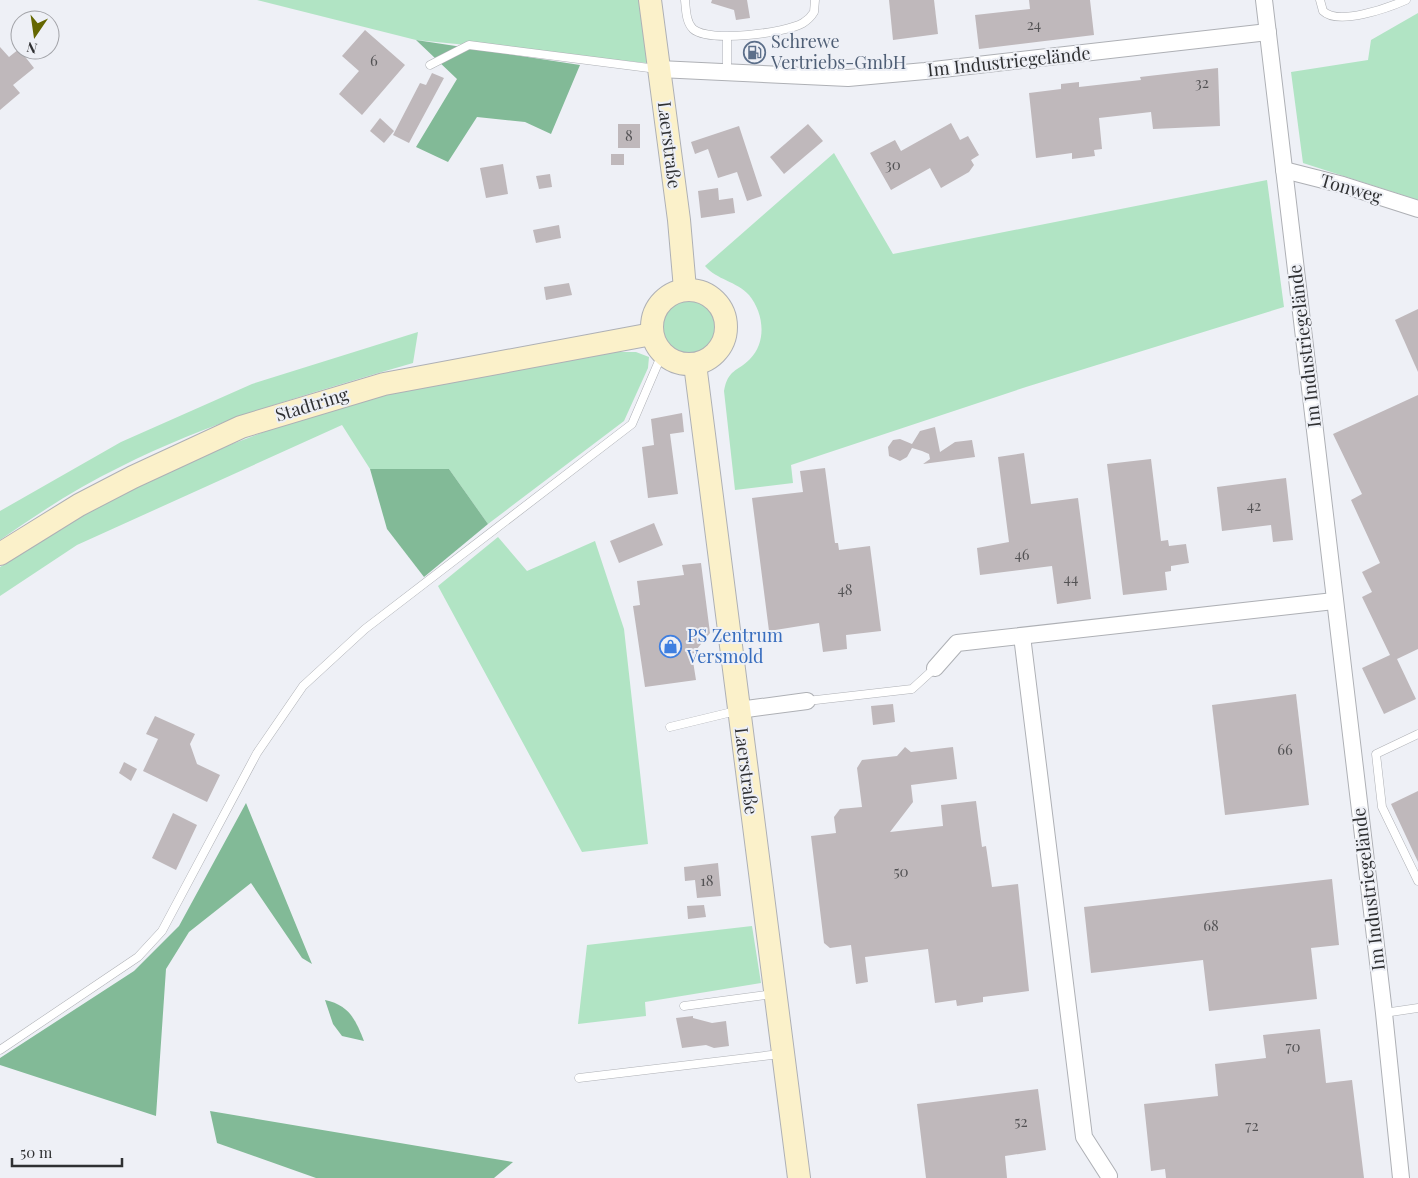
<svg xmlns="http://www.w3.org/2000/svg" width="1418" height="1178" font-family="'Playfair Display',serif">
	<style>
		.green { fill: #b1e4c4 }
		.forest { fill: #82ba97 }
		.building { fill: #bfb8bb }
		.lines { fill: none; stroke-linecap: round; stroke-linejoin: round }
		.lane-casing { stroke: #aeb0b5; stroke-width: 9 }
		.street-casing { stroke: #aeb0b5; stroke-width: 18 }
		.secondary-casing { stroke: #aeb0b5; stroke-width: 24 }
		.lane { stroke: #fff; stroke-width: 8 }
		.street { stroke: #fff; stroke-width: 16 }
		.secondary { stroke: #fbf1ca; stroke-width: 22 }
		.labels { text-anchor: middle; stroke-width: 4; stroke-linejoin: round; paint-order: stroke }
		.number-label { font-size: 15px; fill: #535254 }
		.service-label { font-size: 18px; fill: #4e5e75; stroke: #eef0f6; text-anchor: start }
		.street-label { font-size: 18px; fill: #2f3032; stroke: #eef0f6 }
		.shop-label { font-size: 18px; fill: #366cbe; stroke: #eef0f6; text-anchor: start }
	</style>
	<rect width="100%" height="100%" fill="#eef0f6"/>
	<g class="green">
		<polygon points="257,0 641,0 647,63 416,40"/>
		<polygon points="1418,13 1418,200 1303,163 1291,72 1368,60 1371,40"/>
		<path d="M834 153 893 254 1267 180 1284 307 1026 387 791 465 793 483 735 490 724 391C728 369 737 372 750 359 767 342 764 313 749 295 736 281 717 280 705 266Z"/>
		<circle cx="690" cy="326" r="31"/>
		<path d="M418 332 413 363C314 392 213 420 120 467 78 487 39 513 0 540V511L121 442 252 384Z"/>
		<polygon points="614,352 636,352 649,357 648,368 624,421 488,524 449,469 370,469 342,425 77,545 0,596 0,567 81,516 177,465 319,411 435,383"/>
		<polygon points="498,537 527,571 595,541 624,629 648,844 582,852 438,586"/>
		<polygon points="752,926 761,983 645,1002 646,1016 578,1024 587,945"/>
	</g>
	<g class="forest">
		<polygon points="416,40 580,65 551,134 525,122 477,117 448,162 416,147 457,79"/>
		<polygon points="370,469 449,469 488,524 424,577 387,529"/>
		<polygon points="246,803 312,964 302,958 251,883 189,932 166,969 156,1116 0,1065 0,1058 134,971 179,926"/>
		<path d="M325 1000C349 1005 356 1020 364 1041L342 1036 333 1024Z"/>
		<polygon points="210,1111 513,1162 494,1178 316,1178 217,1143"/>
	</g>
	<g class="building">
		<polygon points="712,0 747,0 750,18 736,20 734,10 711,3"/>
		<polygon points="889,0 934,0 938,34 893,40"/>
		<polygon points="1029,0 1090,0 1094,35 979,49 975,15 1030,9"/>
		<polygon points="365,30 405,65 362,115 339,94 359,71 342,56"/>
		<polygon points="0,47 9,57 19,49 34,68 13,85 20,93 0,110"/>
		<polygon points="1218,68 1220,126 1153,129 1151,112 1099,118 1102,149 1094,150 1095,156 1072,159 1072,153 1036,158 1029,93 1061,89 1061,84 1079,82 1079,87 1141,80 1140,77"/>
		<polygon points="432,73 444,78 409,143 393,135 420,83 426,85"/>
		<polygon points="380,118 394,131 384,143 370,131"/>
		<polygon points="951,123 960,140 968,136 979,155 971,160 974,165 969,172 941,188 930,168 891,190 870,153 895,140 901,151"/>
		<rect x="618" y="124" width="22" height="24"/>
		<polygon points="808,124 823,141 784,174 770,157"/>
		<polygon points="739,126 762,196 747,201 737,172 718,178 708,149 695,154 691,142"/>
		<rect x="611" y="154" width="13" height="11"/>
		<polygon points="503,164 508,194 486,198 480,168"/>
		<polygon points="550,174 552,187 539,189 536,176"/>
		<polygon points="718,188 719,200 733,198 735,213 701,218 698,191"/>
		<polygon points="559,225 561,238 536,243 533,230"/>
		<polygon points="569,283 572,295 546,300 544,287"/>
		<polygon points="1418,309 1418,372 1395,320"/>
		<polygon points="1418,395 1418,649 1397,659 1416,699 1384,714 1362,668 1390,655 1362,597 1372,592 1362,572 1380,563 1351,500 1362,494 1333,434"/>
		<polygon points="682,413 684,432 670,434 678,494 648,498 642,447 654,445 651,419"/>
		<polygon points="935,427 940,452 955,442 972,440 975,457 923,464 930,459 929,454 922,451 912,448 907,457 900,461 889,456 888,447 893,440 900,439 912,444 920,431"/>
		<polygon points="1024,453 1031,504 1078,498 1091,599 1057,604 1052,566 980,575 977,548 1009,542 998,457"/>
		<polygon points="1151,459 1161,541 1168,540 1169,546 1186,544 1189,563 1171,566 1171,571 1165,572 1167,590 1123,595 1107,464"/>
		<polygon points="825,468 835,543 838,543 839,550 870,546 881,631 846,635 847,649 823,652 819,623 769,631 752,498 803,492 800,471"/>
		<polygon points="1286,478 1293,540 1273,542 1271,525 1222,531 1217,487"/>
		<polygon points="654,523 663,545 619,563 610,541"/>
		<polygon points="701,563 710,633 692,655 696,680 645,687 633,606 640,605 637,581 684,575 682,565"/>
		<polygon points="1296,694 1309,805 1225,815 1212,705"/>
		<polygon points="893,704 895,722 873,725 871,706"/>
		<polygon points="155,716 195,734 190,744 197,764 220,775 207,802 143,771 158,739 146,734"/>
		<polygon points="905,747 911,752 953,747 957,779 911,785 913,802 890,832 943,826 941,805 976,801 982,847 986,846 992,887 1018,884 1029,991 983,997 983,1002 957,1006 956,1000 935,1003 928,949 865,957 868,982 856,984 851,945 830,948 824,943 811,836 836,833 834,817 840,809 862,807 857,768 862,760 897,756"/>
		<polygon points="124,762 137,769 131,781 119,773"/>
		<polygon points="1418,791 1418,862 1391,804"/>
		<polygon points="173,813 197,825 176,870 152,858"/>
		<polygon points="718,863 721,896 697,898 695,880 685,881 684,867"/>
		<polygon points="1332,879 1339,945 1311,948 1317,999 1209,1011 1203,960 1091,973 1084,907"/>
		<polygon points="704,905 706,917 688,919 687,906"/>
		<polygon points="693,1016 693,1018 712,1023 726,1021 729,1046 714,1048 706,1045 682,1048 676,1018"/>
		<polygon points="1320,1029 1326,1083 1352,1080 1364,1178 1166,1178 1165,1169 1151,1171 1144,1104 1218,1096 1215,1064 1266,1058 1263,1035"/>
		<polygon points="1038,1089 1046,1150 1005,1156 1007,1178 926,1178 917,1104"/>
	</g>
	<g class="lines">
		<defs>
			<g id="lane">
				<path d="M685 0C686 10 686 22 693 29 709 43 786 33 803 23 808 20 811 17 814 12L815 0"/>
				<path d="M1320 0 1323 11C1338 26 1388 8 1406 0"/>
				<polyline points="430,65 469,45 657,69"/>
				<polyline points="727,72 727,37"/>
				<polyline points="807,701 912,689 935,668"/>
				<polyline points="670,727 736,711"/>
				<polyline points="1418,734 1376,754 1382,807 1418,881"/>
				<polyline points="684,1006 773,994"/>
				<polyline points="1384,1013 1418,1008"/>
				<polyline points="0,1050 138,957 162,931 257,753 303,686 365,629 632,424 662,354"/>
				<polyline points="579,1078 780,1054"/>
			</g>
			<g id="street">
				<polyline points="1264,0 1384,1013 1401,1178"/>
				<polyline points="659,69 848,78 925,71 1268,32"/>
				<polyline points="1284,170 1343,185 1418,209"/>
				<polyline points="1022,636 1084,1137 1109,1176"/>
				<polyline points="935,668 957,643 1334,601"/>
				<polyline points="739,710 807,701"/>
			</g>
			<g id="secondary">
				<polyline points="650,0 679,220 685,289"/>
				<circle cx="689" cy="327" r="37"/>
				<polyline points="695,364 799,1178"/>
				<polyline points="0,554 79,505 133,477 241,427 384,384 652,334"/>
			</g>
		</defs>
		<use href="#lane" class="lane-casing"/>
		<use href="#street" class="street-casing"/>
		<use href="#secondary" class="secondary-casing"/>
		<use href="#lane" class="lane"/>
		<use href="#street" class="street"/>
		<use href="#secondary" class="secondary"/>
	</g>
	<defs>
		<symbol id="fuel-ring" viewBox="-11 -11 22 22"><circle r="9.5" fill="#eef0f6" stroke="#5c6f8a" stroke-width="1.5"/><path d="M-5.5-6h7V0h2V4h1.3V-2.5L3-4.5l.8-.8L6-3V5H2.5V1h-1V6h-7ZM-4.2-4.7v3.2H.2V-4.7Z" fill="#5c6f8a"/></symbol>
		<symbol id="shop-ring" viewBox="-11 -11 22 22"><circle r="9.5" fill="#eef0f6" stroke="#3f7fe0" stroke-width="1.5"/><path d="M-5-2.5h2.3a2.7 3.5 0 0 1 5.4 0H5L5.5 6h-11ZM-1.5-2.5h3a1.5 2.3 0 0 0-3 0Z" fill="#3f7fe0"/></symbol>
	</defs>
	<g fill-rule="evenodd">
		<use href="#fuel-ring" x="742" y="40" width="25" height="25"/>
		<use href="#shop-ring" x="658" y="634" width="25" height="25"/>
	</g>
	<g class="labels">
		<g class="number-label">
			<text x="1034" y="30">24</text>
			<text x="374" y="66">6</text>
			<text x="1202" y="88">32</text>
			<text x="629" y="141">8</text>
			<text x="893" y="170">30</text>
			<text x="1254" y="511">42</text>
			<text x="1022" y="560">46</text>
			<text x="1071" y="584">44</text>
			<text x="845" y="595">48</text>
			<text x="1285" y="755">66</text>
			<text x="901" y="877">50</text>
			<text x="707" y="886">18</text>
			<text x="1211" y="931">68</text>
			<text x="1293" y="1052">70</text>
			<text x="1021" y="1127">52</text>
			<text x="1252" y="1131">72</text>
		</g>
		<g class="service-label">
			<text x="771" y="48">Schrewe<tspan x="771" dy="21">Vertriebs-GmbH</tspan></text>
		</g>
		<g class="street-label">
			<text transform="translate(1009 62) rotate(-6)" y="6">Im Industriegelände</text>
			<text transform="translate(669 145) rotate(83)" y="6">Laerstraße</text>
			<text transform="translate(1351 189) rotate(16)" y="6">Tonweg</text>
			<text transform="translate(1305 346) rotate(-97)" y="6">Im Industriegelände</text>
			<text transform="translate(312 405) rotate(-17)" y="6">Stadtring</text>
			<text transform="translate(746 771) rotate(83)" y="6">Laerstraße</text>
			<text transform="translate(1369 889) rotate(-97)" y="6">Im Industriegelände</text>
		</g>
		<g class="shop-label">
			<text x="687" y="642">PS Zentrum<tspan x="687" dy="21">Versmold</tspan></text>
		</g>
	</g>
	<g transform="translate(35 35) rotate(193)"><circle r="24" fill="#eef0f6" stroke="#a2a3a8"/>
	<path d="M0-4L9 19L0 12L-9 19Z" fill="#656701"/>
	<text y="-8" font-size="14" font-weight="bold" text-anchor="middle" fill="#2f3032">N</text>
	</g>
	<path d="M12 1158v8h110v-8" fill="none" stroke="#2f3032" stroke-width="2.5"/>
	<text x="20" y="1158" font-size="15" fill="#2f3032" stroke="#eef0f6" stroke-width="4" paint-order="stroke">50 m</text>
</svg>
